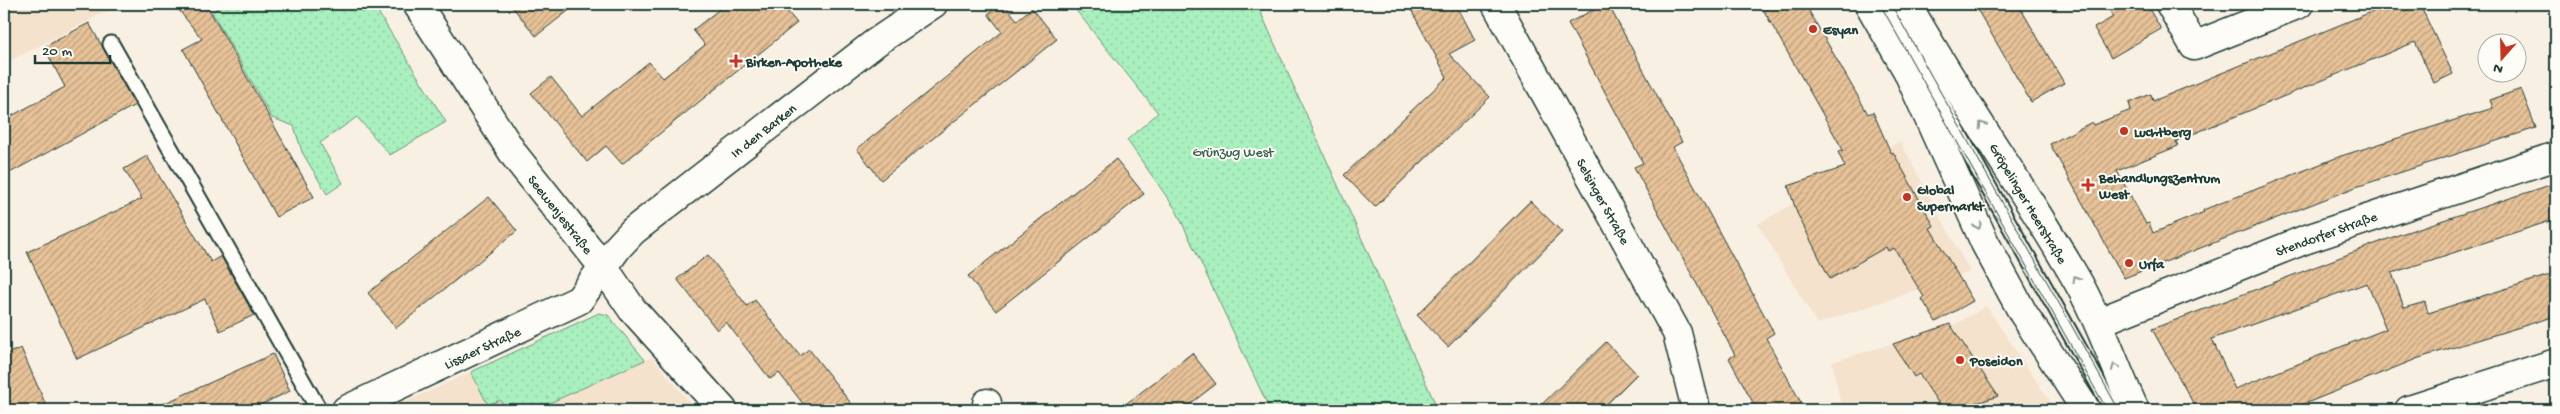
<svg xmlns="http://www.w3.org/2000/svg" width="2560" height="414" font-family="'Gochi Hand',sans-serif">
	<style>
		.built { fill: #f4e2cd }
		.green { fill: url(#green-dots); stroke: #649679 }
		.building { fill: url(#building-hatch); stroke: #1f3d34; fill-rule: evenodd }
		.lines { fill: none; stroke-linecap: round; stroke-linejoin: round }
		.lane-casing { stroke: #1f3d34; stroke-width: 19 }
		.street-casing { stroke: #1f3d34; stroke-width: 31 }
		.secondary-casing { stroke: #1f3d34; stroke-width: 31 }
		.lane { stroke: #fdfcf7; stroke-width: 15 }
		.street { stroke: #fdfcf7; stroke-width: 28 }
		.secondary { stroke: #fdfcf7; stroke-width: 28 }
		.tram { stroke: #1f3d34; stroke-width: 1 }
		.oneway { stroke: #8e9c96 }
		.poi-dot { fill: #c8321e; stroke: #fdfcf7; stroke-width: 2 }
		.labels { text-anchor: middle; stroke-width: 4; stroke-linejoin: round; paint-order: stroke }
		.poi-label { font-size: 14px; font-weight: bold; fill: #1f3d34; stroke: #fdfcf7; text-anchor: start }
		.street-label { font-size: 14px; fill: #1f3d34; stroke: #fdfcf7 }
		.park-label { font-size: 14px; fill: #3b6150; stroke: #fdfcf7 }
	</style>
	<defs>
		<pattern id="green-dots" width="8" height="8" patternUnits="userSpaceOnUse" patternTransform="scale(1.25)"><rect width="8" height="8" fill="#a9f0be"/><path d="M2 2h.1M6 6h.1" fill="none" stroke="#91cfa4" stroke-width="1.8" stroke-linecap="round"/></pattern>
		<pattern id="building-hatch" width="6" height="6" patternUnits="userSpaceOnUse" patternTransform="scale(1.25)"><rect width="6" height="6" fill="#e8c298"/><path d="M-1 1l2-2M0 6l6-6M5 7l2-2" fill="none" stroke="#bb9f7d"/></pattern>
	</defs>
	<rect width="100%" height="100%" fill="#f9f0e4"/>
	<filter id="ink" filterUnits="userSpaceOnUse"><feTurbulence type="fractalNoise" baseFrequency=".02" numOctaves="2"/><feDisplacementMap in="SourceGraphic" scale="10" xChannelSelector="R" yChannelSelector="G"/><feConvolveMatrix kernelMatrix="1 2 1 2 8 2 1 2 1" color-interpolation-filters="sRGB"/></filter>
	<g filter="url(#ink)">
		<g class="built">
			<polygon points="4,4 121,4 4,64"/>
			<polygon points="1900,141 1970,272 1817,324 1758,224"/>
			<polygon points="1986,306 2056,410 1842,410 1832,362 1958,323"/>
			<polygon points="599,313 608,315 645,360 652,357 696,410 388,410"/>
		</g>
		<g class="green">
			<polygon points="223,4 373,4 446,122 390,155 357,117 320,143 343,183 327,194 302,152 294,126 272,118 212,12"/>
			<polygon points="1071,4 1257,4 1438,410 1270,410 1176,210 1127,140 1158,113"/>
			<polygon points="599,313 608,315 645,360 534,410 506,410 500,400 488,405 471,372"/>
		</g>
		<g class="building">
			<polygon points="174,4 206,4 314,197 276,217 183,49 202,39"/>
			<polygon points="510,4 577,4 536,36"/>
			<polygon points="726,4 781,4 797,23 622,164 606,146 587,162 531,93 551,77 582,116 649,62 663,78 705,45 693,30"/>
			<polygon points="1001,4 1004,4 1017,20 1032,8 1057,39 881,180 857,149 1002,32 988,14"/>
			<polygon points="1408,4 1456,4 1475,40 1449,54 1490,97 1375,207 1344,175 1447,77"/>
			<polygon points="1605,4 1608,4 1682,142 1673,147 1774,333 1766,338 1805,410 1757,410 1729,358 1735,355 1634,167 1643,163 1568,23"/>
			<polygon points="1760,4 1805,4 1868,114 1873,112 1891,153 1893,152 1934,226 1930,228 1973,301 1936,322 1922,299 1924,297 1894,248 1888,251 1886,247 1830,279 1797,213 1788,186 1845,167 1838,152 1843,150"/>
			<polygon points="1974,4 2018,4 2064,83 2031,102"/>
			<polygon points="2106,4 2146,4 2161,29 2111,58 2094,28 2113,17"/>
			<polygon points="2391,4 2399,4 2403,12 2420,5 2453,74 2434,83 2415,42 2176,141 2178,146 2117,171 2146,224 2149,223 2153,233 2204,212 2203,210 2341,156 2493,108 2490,100 2521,89 2536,128 2356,187 2124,278 2050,144 2092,122 2093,125 2131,110 2129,103 2151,94 2153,101"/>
			<polygon points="89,23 135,105 4,176 4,120 65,87 44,47"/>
			<polygon points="147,156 211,262 221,256 254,315 220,331 205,299 77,359 27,252 142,199 124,169"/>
			<polygon points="1116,159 1144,194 996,311 968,276"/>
			<path d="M2556 183V219L2392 273 2404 308 2425 302 2428 313 2556 273V316L2419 358 2289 410H2197L2152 329 2401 234ZM2367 283 2386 329 2235 389 2212 339Z"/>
			<polygon points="489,197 517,231 396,328 368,293"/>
			<polygon points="1530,201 1562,232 1448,347 1417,315"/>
			<polygon points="708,255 747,306 755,300 800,356 809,349 856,410 808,410 779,373 770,379 726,322 717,330 677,279"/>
			<polygon points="1950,324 1998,396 1956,410 1943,410 1919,374 1914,377 1893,344"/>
			<polygon points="1606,342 1637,374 1601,410 1536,410"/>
			<polygon points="21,348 31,371 48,410 4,410 4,355"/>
			<polygon points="1192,353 1216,384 1182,410 1118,410"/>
			<polygon points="273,354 290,391 250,410 150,410"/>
		</g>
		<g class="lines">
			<defs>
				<g id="lane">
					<polyline points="1886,4 2113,410"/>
					<polyline points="111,44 319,410"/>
				</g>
				<g id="street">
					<polyline points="417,4 515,156 604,268 632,309 723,410"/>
					<polyline points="1496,4 1677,333 1695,405"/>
					<polyline points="2170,4 2194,46 2299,4"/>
					<polyline points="2099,322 2304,240 2556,156"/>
					<polyline points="987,403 988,410"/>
					<polyline points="346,410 579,300 618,247 633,231 875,43 933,4"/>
					<polyline points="2409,410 2556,363"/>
				</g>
				<g id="secondary">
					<polyline points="1869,4 1907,70 1985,243 2023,313 2086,410"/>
					<path d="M1907 4C1960 99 2024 188 2078 282 2101 323 2115 368 2135 410"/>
				</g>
			</defs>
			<use href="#lane" class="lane-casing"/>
			<use href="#street" class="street-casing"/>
			<use href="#secondary" class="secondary-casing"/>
			<use href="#lane" class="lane"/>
			<use href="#street" class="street"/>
			<use href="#secondary" class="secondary"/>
			<g class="tram">
				<polyline points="1880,4 2107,410"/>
				<polyline points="1891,4 2119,410"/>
			</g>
		</g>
		<defs><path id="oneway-chevron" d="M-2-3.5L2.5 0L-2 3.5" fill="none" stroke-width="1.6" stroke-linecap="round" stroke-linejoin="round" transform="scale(1.25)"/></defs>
		<g class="oneway">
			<use href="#oneway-chevron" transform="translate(1982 125) rotate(-123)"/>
			<use href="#oneway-chevron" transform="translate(1978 226) rotate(66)"/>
			<use href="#oneway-chevron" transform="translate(2076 279) rotate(-120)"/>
			<use href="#oneway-chevron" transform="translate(2115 367) rotate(-111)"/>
		</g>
	</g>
	<g class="poi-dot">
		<circle cx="1813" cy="29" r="5"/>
		<path d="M733.5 53.5h5v5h5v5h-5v5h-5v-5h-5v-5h5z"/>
		<circle cx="2124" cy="131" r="5"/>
		<path d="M2085.5 177.5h5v5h5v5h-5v5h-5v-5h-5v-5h5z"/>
		<circle cx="1907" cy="197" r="5"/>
		<circle cx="2129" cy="263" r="5"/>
		<circle cx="1960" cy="360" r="5"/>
	</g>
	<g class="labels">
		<g class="poi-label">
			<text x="1823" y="34">Esyan</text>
			<text x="746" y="66">Birken-Apotheke</text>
			<text x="2134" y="136">Luchtberg</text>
			<text x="2099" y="182">Behandlungszentrum<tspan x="2099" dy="16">West</tspan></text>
			<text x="1917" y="194">Global<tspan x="1917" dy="16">Supermarkt</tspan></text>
			<text x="2139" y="268">Urfa</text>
			<text x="1970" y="365">Poseidon</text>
		</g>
		<g class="street-label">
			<text transform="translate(763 130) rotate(-38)" y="5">In den Barken</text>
			<text transform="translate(1604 201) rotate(61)" y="5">Selsinger Straße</text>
			<text transform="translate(2029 203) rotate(59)" y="5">Gröpelinger Heerstraße</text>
			<text transform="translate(561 214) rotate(52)" y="5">Seewenjestraße</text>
			<text transform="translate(2326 233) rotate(-20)" y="5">Stendorfer Straße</text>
			<text transform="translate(482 347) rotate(-25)" y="5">Lissaer Straße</text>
		</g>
		<g class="park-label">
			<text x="1233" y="156">Grünzug West</text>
		</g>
	</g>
	<rect width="2560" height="414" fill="none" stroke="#fdfcf7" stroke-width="20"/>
	<rect x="10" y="10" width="2540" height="394" fill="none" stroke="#1f3d34" stroke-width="2" filter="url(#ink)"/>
	<g transform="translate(2502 58) rotate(200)"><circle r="24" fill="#fdfcf7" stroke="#a4b0a9"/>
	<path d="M0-4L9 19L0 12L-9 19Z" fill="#c8321e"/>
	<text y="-8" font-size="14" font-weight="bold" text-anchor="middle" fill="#1f3d34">N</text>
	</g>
	<path d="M35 55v8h75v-8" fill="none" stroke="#1f3d34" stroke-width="2.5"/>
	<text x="42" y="55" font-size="15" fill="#1f3d34" stroke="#fdfcf7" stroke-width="4" paint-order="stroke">20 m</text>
</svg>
